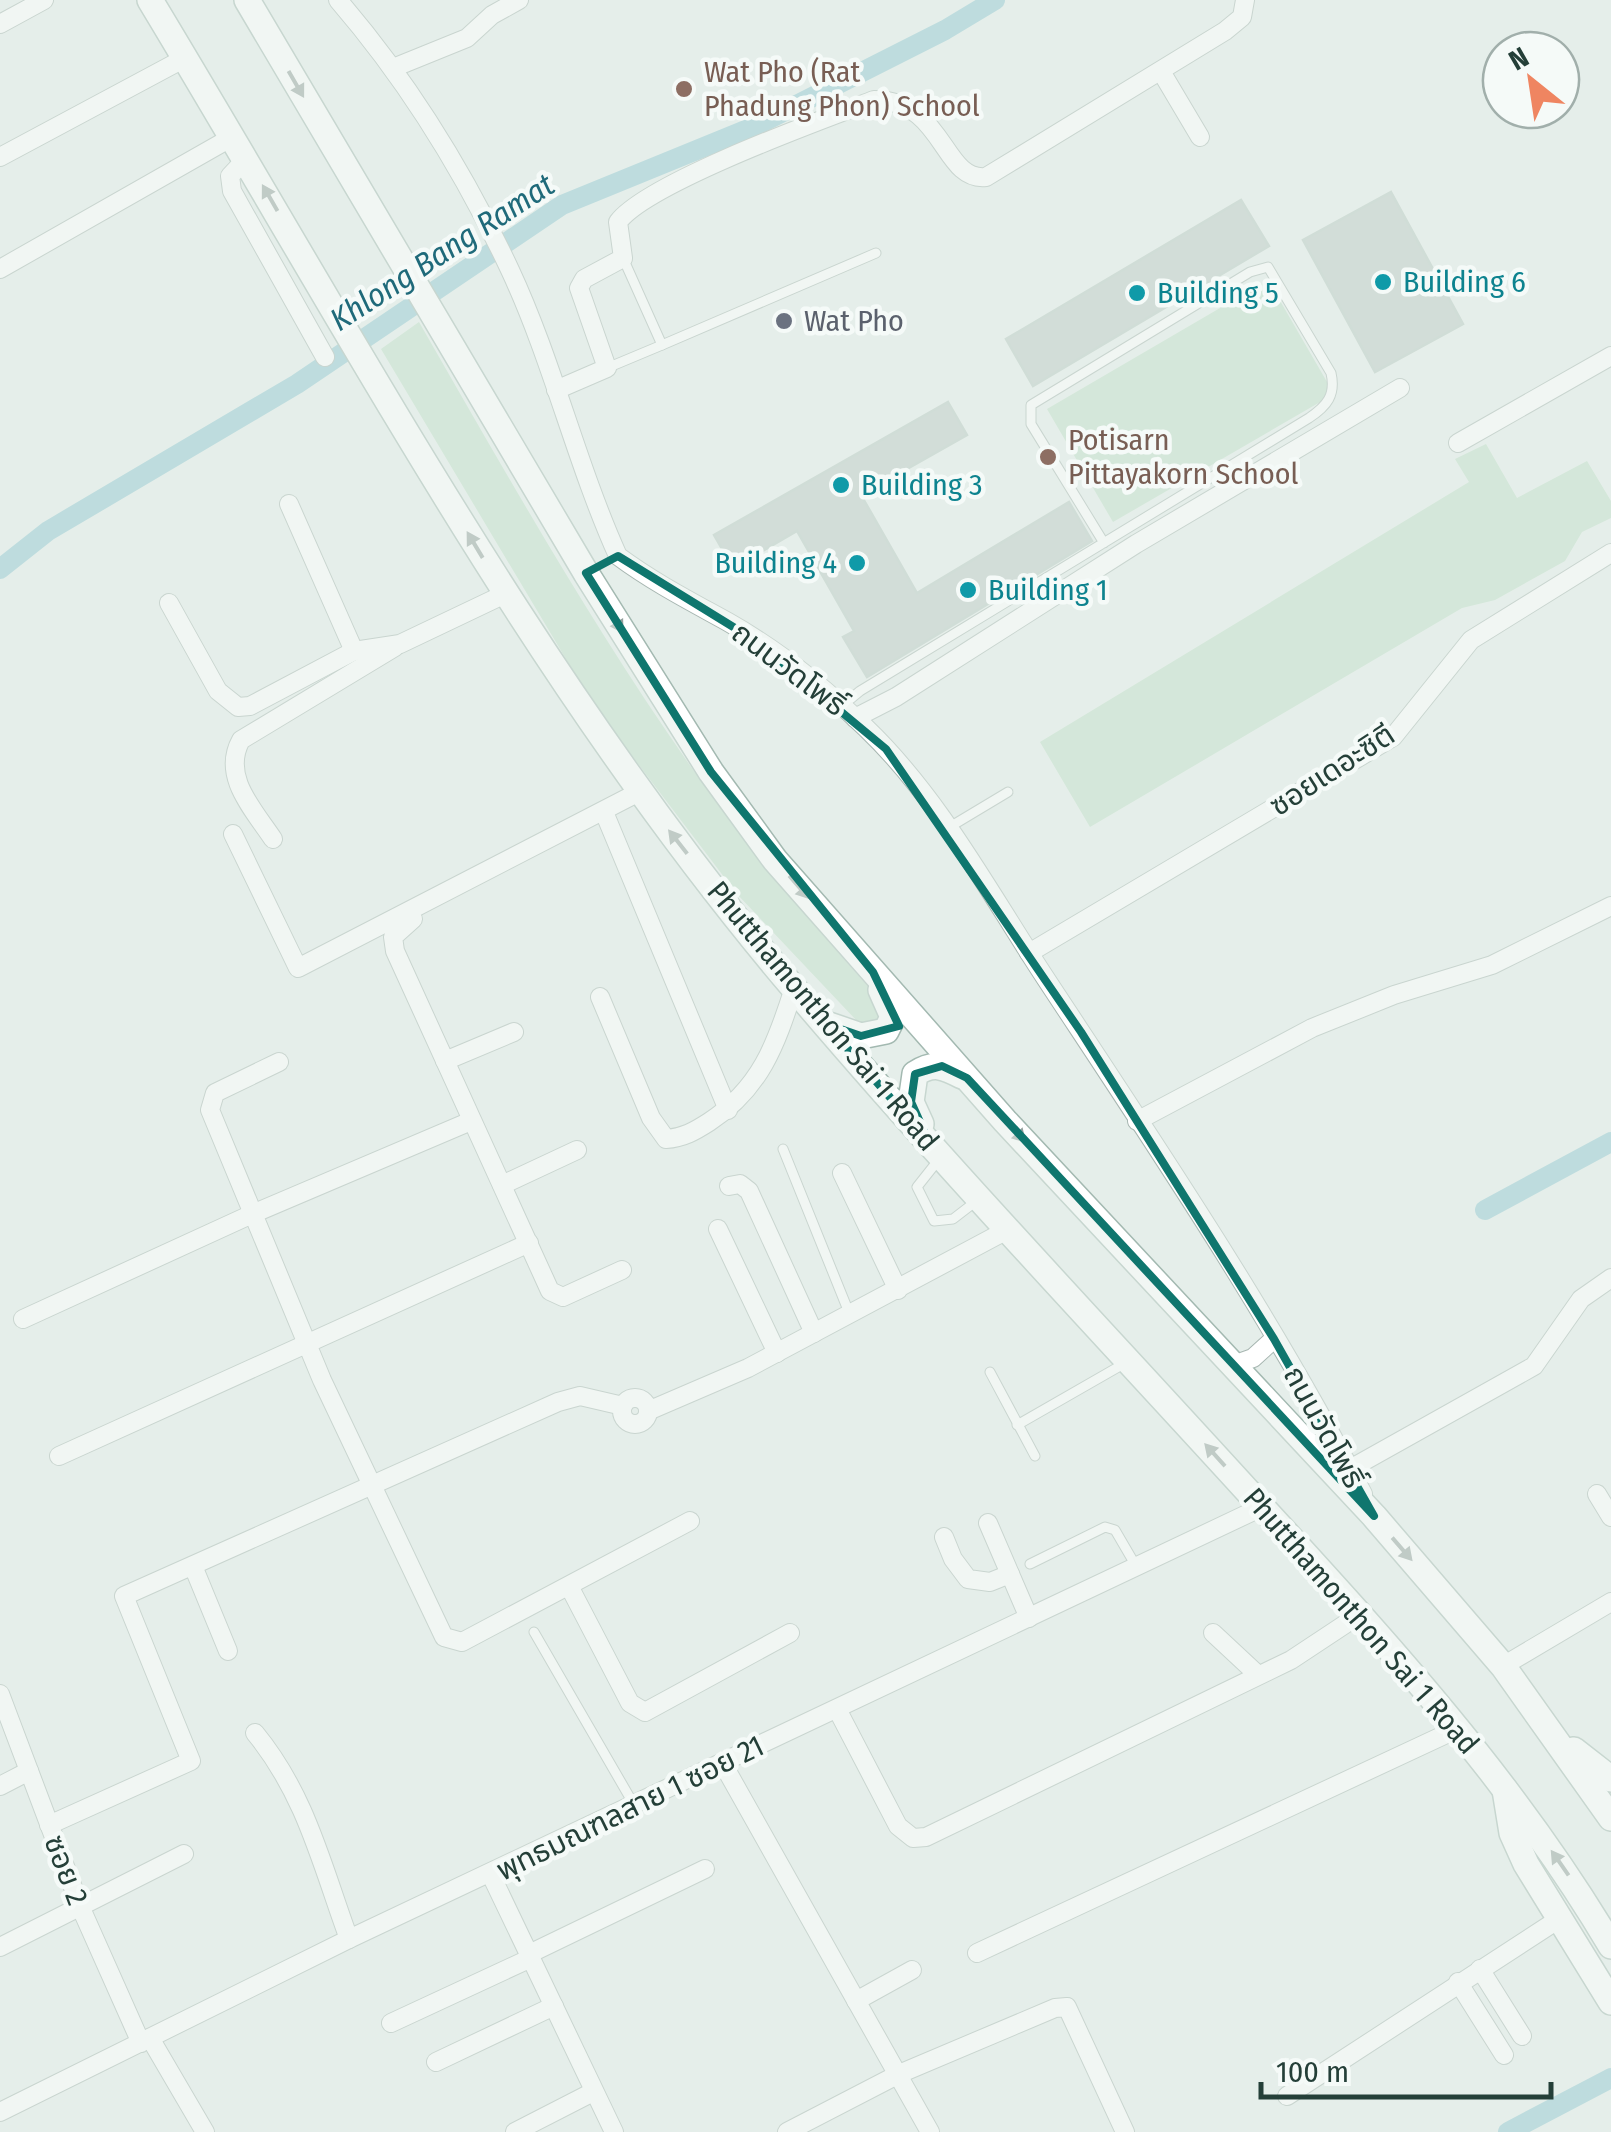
<svg xmlns="http://www.w3.org/2000/svg" width="1611" height="2132" font-family="'Fira Sans Condensed','Noto Sans Thai',sans-serif">
	<style>
		.green { fill: #bedec7 }
		.lines { fill: none; stroke-linecap: round; stroke-linejoin: round }
		.canal { stroke: #8ec6d1; stroke-width: 20 }
		.building { fill: #bac8c3; stroke: #b7c7c1; stroke-width: 2.5 }
		.service-casing { stroke: #a7b6b1; stroke-width: 11 }
		.minor-casing { stroke: #a7b6b1; stroke-width: 20 }
		.secondary-casing { stroke: #a3b9b1; stroke-width: 28 }
		.service { stroke: #fff; stroke-width: 9 }
		.minor { stroke: #fff; stroke-width: 18 }
		.secondary { stroke: #fff; stroke-width: 25 }
		.oneway { fill: #929f9c }
		.marked { fill: none; stroke: #0f766e; stroke-width: 8; stroke-linejoin: round }
		.education-dot { fill: #8d6e63; stroke: #f5faf8; stroke-width: 4 }
		.culture-dot { fill: #0f9aa8; stroke: #f5faf8; stroke-width: 4 }
		.worship-dot { fill: #6b7280; stroke: #f5faf8; stroke-width: 4 }
		.labels { text-anchor: middle; stroke-width: 9; stroke-linejoin: round; paint-order: stroke }
		.education-label { font-size: 30px; fill: #785e54; stroke: #f5faf8; text-anchor: start }
		.culture-label { font-size: 30px; fill: #0d838f; stroke: #f5faf8; text-anchor: start }
		.worship-label { font-size: 30px; fill: #5b616d; stroke: #f5faf8; text-anchor: start }
		.street-label { font-size: 30px; fill: #243f38; stroke: #f5faf8 }
		.water-label { font-size: 32px; font-style: italic; fill: #1f6a7a; stroke: #f5faf8 }
	</style>
	<rect width="100%" height="100%" fill="#e5eeea"/>
	<g class="green">
		<polygon points="1268,280 1334,394 1113,522 1047,409"/>
		<path d="M419 322C508 477 597 635 701 781 756 858 817 929 879 999L881 1018 866 1025 857 1021 737 894 594 706 381 349Z"/>
		<polygon points="1486,444 1517,498 1587,461 1611,501 1611,518 1582,532 1565,561 1495,600 1462,608 1090,827 1040,742 1469,482 1455,459"/>
	</g>
	<g class="lines">
		<g class="canal">
			<polyline points="0,569 48,531 297,384 562,205 753,127 945,30 995,0"/>
			<polyline points="1485,1210 1611,1142"/>
			<polyline points="1508,2132 1611,2078"/>
		</g>
	</g>
	<g class="building">
		<polygon points="1391,192 1463,324 1375,372 1303,240"/>
		<polygon points="1241,200 1269,246 1033,386 1006,339"/>
		<polygon points="948,402 967,435 861,495 917,593 1069,502 1092,541 867,677 843,637 854,631 797,531 733,568 714,535"/>
	</g>
	<g class="lines">
		<defs>
			<g id="service">
				<polyline points="623,258 662,345 876,253"/>
				<polyline points="607,368 662,345"/>
				<path d="M843 705 860 691 1309 418C1327 406 1336 395 1331 373L1268 267 1250 272 1031 405V424L1104 543"/>
				<polyline points="948,828 1008,792"/>
				<polyline points="783,1149 850,1315"/>
				<polyline points="940,1158 917,1187 934,1221 953,1219 979,1199"/>
				<polyline points="990,1372 1035,1456"/>
				<polyline points="1017,1425 1127,1362"/>
				<polyline points="1030,1564 1105,1527 1115,1530 1136,1566"/>
				<polyline points="534,1632 633,1803"/>
			</g>
			<g id="minor">
				<path d="M338 0C407 80 465 174 510 270 553 362 576 463 618 556 653 582 690 601 728 622 776 649 826 689 866 728 940 799 990 894 1046 979 1156 1146 1271 1316 1363 1494"/>
				<polyline points="0,24 44,0"/>
				<polyline points="393,68 467,38 492,15 519,0"/>
				<polyline points="1162,73 1200,137"/>
				<polyline points="0,157 185,58"/>
				<polyline points="247,158 230,176 232,191 325,357"/>
				<polyline points="0,269 234,136"/>
				<path d="M556 390 607 368 579 288 584 279 623 258 618 222C647 183 821 120 874 100 945 100 942 182 986 177L1225 31 1242 17 1245 0"/>
				<polyline points="1458,443 1611,356"/>
				<polyline points="289,504 354,651 400,644 505,594"/>
				<polyline points="169,603 218,691 238,707 250,706 354,651"/>
				<polyline points="855,718 896,697 1136,544 1400,388"/>
				<polyline points="604,812 728,1110"/>
				<polyline points="233,834 298,968 639,792"/>
				<path d="M273 839C253 809 221 776 241 740L395 647"/>
				<polyline points="413,919 393,937 395,951 550,1291 563,1297 622,1270"/>
				<polyline points="1029,953 1393,737 1471,640 1611,553"/>
				<path d="M600 997 651 1118 666 1139C683 1138 695 1131 709 1122 760 1089 776 1045 794 988"/>
				<polyline points="445,1061 514,1032"/>
				<polyline points="279,1062 215,1093 210,1110 322,1380 444,1637 462,1642 690,1521"/>
				<polyline points="1137,1121 1312,1028 1394,995 1492,965 1611,906"/>
				<polyline points="842,1173 898,1290"/>
				<polyline points="502,1185 577,1150"/>
				<polyline points="729,1186 740,1184 749,1191 814,1333"/>
				<polyline points="718,1229 777,1353"/>
				<polyline points="23,1319 250,1215 471,1121"/>
				<polyline points="1236,1364 1253,1358 1274,1339"/>
				<circle cx="635" cy="1411" r="13"/>
				<polyline points="648,1411 748,1368 1009,1229"/>
				<polyline points="59,1456 529,1243"/>
				<polyline points="1350,1469 1534,1366 1581,1299 1611,1278"/>
				<polyline points="1597,1494 1611,1517"/>
				<polyline points="988,1523 1029,1618"/>
				<polyline points="944,1537 953,1559 968,1579 990,1582 1010,1574"/>
				<polyline points="193,1566 228,1651"/>
				<polyline points="569,1586 630,1703 645,1712 790,1633"/>
				<polyline points="1213,1633 1257,1674"/>
				<polyline points="1503,1666 1611,1602"/>
				<polyline points="0,1694 80,1906 141,2043"/>
				<polyline points="837,1709 898,1826 913,1838 926,1837 1291,1660 1359,1615"/>
				<path d="M255 1733C306 1795 322 1866 349 1939"/>
				<polyline points="723,1764 930,2132"/>
				<polyline points="0,1786 29,1771"/>
				<polyline points="49,1825 191,1761 124,1596 558,1402 580,1396 623,1406"/>
				<polyline points="491,1875 614,2132"/>
				<polyline points="0,1947 184,1854"/>
				<polyline points="977,1953 1457,1729"/>
				<polyline points="529,1954 705,1869"/>
				<polyline points="1480,1969 1522,2036"/>
				<polyline points="1458,1982 1504,2055"/>
				<polyline points="856,2001 912,1970"/>
				<polyline points="391,2023 531,1958"/>
				<polyline points="150,2038 205,2132"/>
				<polyline points="436,2062 554,2006"/>
				<polyline points="1287,2096 1559,1919"/>
				<polyline points="0,2112 349,1939 1262,1507"/>
				<polyline points="515,2132 593,2092"/>
				<polyline points="787,2132 899,2074 1055,2008 1067,2007 1125,2132"/>
			</g>
			<g id="secondary">
				<path d="M150 0C353 336 537 685 792 986 940 1161 1098 1327 1252 1496 1382 1638 1513 1780 1611 1946"/>
				<polyline points="247,0 586,573 711,772 775,860 1005,1121 1374,1516 1503,1666 1611,1818"/>
				<polyline points="829,1025 861,1036 886,1031 893,1017 881,990"/>
				<path d="M921 1124 911 1102 915 1074C933 1062 943 1066 962 1076"/>
				<polyline points="1574,1750 1611,1779"/>
				<polyline points="1505,1790 1512,1833 1526,1864 1611,2002"/>
			</g>
		</defs>
		<use href="#service" class="service-casing"/>
		<use href="#minor" class="minor-casing"/>
		<use href="#secondary" class="secondary-casing"/>
		<use href="#service" class="service"/>
		<use href="#minor" class="minor"/>
		<use href="#secondary" class="secondary"/>
	</g>
	<defs><path id="oneway-solid" d="M-6-.8H1V-3.2L6.5 0L1 3.2V.8H-6Z" transform="scale(2.5)"/></defs>
	<g class="oneway">
		<use href="#oneway-solid" transform="translate(296 84) rotate(60)"/>
		<use href="#oneway-solid" transform="translate(270 198) rotate(-120)"/>
		<use href="#oneway-solid" transform="translate(475 545) rotate(-121)"/>
		<use href="#oneway-solid" transform="translate(615 620) rotate(58)"/>
		<use href="#oneway-solid" transform="translate(678 842) rotate(-128)"/>
		<use href="#oneway-solid" transform="translate(799 887) rotate(49)"/>
		<use href="#oneway-solid" transform="translate(1015 1131) rotate(47)"/>
		<use href="#oneway-solid" transform="translate(1215 1455) rotate(-132)"/>
		<use href="#oneway-solid" transform="translate(1402 1549) rotate(49)"/>
		<use href="#oneway-solid" transform="translate(1560 1863) rotate(-125)"/>
	</g>
	<path d="M0 0H1611V2132H0ZM618 556 756 641 886 749 1081 1032 1274 1339 1374 1516 967 1078 942 1066 915 1074 911 1102 929 1142 826 1024 861 1036 899 1026 873 972 711 772 586 573Z" fill="#e5eeea" fill-opacity=".55" fill-rule="evenodd"/>
	<path class="marked" d="M618 556 756 641 886 749 1081 1032 1274 1339 1374 1516 967 1078 942 1066 915 1074 911 1102 929 1142 826 1024 861 1036 899 1026 873 972 711 772 586 573Z"/>
	<g class="education-dot">
		<circle cx="684" cy="89" r="10"/>
		<circle cx="1048" cy="457" r="10"/>
	</g>
	<g class="culture-dot">
		<circle cx="1383" cy="282" r="10"/>
		<circle cx="1137" cy="293" r="10"/>
		<circle cx="841" cy="485" r="10"/>
		<circle cx="857" cy="563" r="10"/>
		<circle cx="968" cy="590" r="10"/>
	</g>
	<circle class="worship-dot" cx="784" cy="321" r="10"/>
	<g class="labels">
		<g class="education-label">
			<text x="704" y="82">Wat Pho (Rat<tspan x="704" dy="34">Phadung Phon) School</tspan></text>
			<text x="1068" y="450">Potisarn<tspan x="1068" dy="34">Pittayakorn School</tspan></text>
		</g>
		<g class="culture-label">
			<text x="1403" y="292">Building 6</text>
			<text x="1157" y="303">Building 5</text>
			<text x="861" y="495">Building 3</text>
			<text x="837" y="573" text-anchor="end">Building 4</text>
			<text x="988" y="600">Building 1</text>
		</g>
		<g class="worship-label">
			<text x="804" y="331">Wat Pho</text>
		</g>
		<g class="street-label">
			<text transform="translate(789 669) rotate(37)" y="10">ถนนวัดโพธิ์</text>
			<text transform="translate(1332 770) rotate(-33)" y="10">ซอยเดอะซิตี</text>
			<text transform="translate(823 1016) rotate(50)" y="10">Phutthamonthon Sai 1 Road</text>
			<text transform="translate(1324 1427) rotate(61)" y="10">ถนนวัดโพธิ์</text>
			<text transform="translate(1361 1621) rotate(49)" y="10">Phutthamonthon Sai 1 Road</text>
			<text transform="translate(630 1808) rotate(-26)" y="10">พุทธมณฑลสาย 1 ซอย 21</text>
			<text transform="translate(66 1870) rotate(69)" y="10">ซอย 2</text>
		</g>
		<g class="water-label">
			<text transform="translate(442 252) rotate(-33)" y="11">Khlong Bang Ramat</text>
		</g>
	</g>
	<g transform="translate(1531 80) rotate(330)"><circle r="48" fill="#f5faf8" stroke="#a1afab" stroke-width="2.5"/>
	<path d="M0-8L18 38L0 25L-18 38Z" fill="#ef8561"/>
	<text y="-15" font-size="28" font-weight="bold" text-anchor="middle" fill="#243f38">N</text>
	</g>
	<path d="M1261 2082v15h290v-15" fill="none" stroke="#243f38" stroke-width="5"/>
	<text x="1276" y="2082" font-size="30" fill="#243f38" stroke="#f5faf8" stroke-width="8" paint-order="stroke">100 m</text>
</svg>
